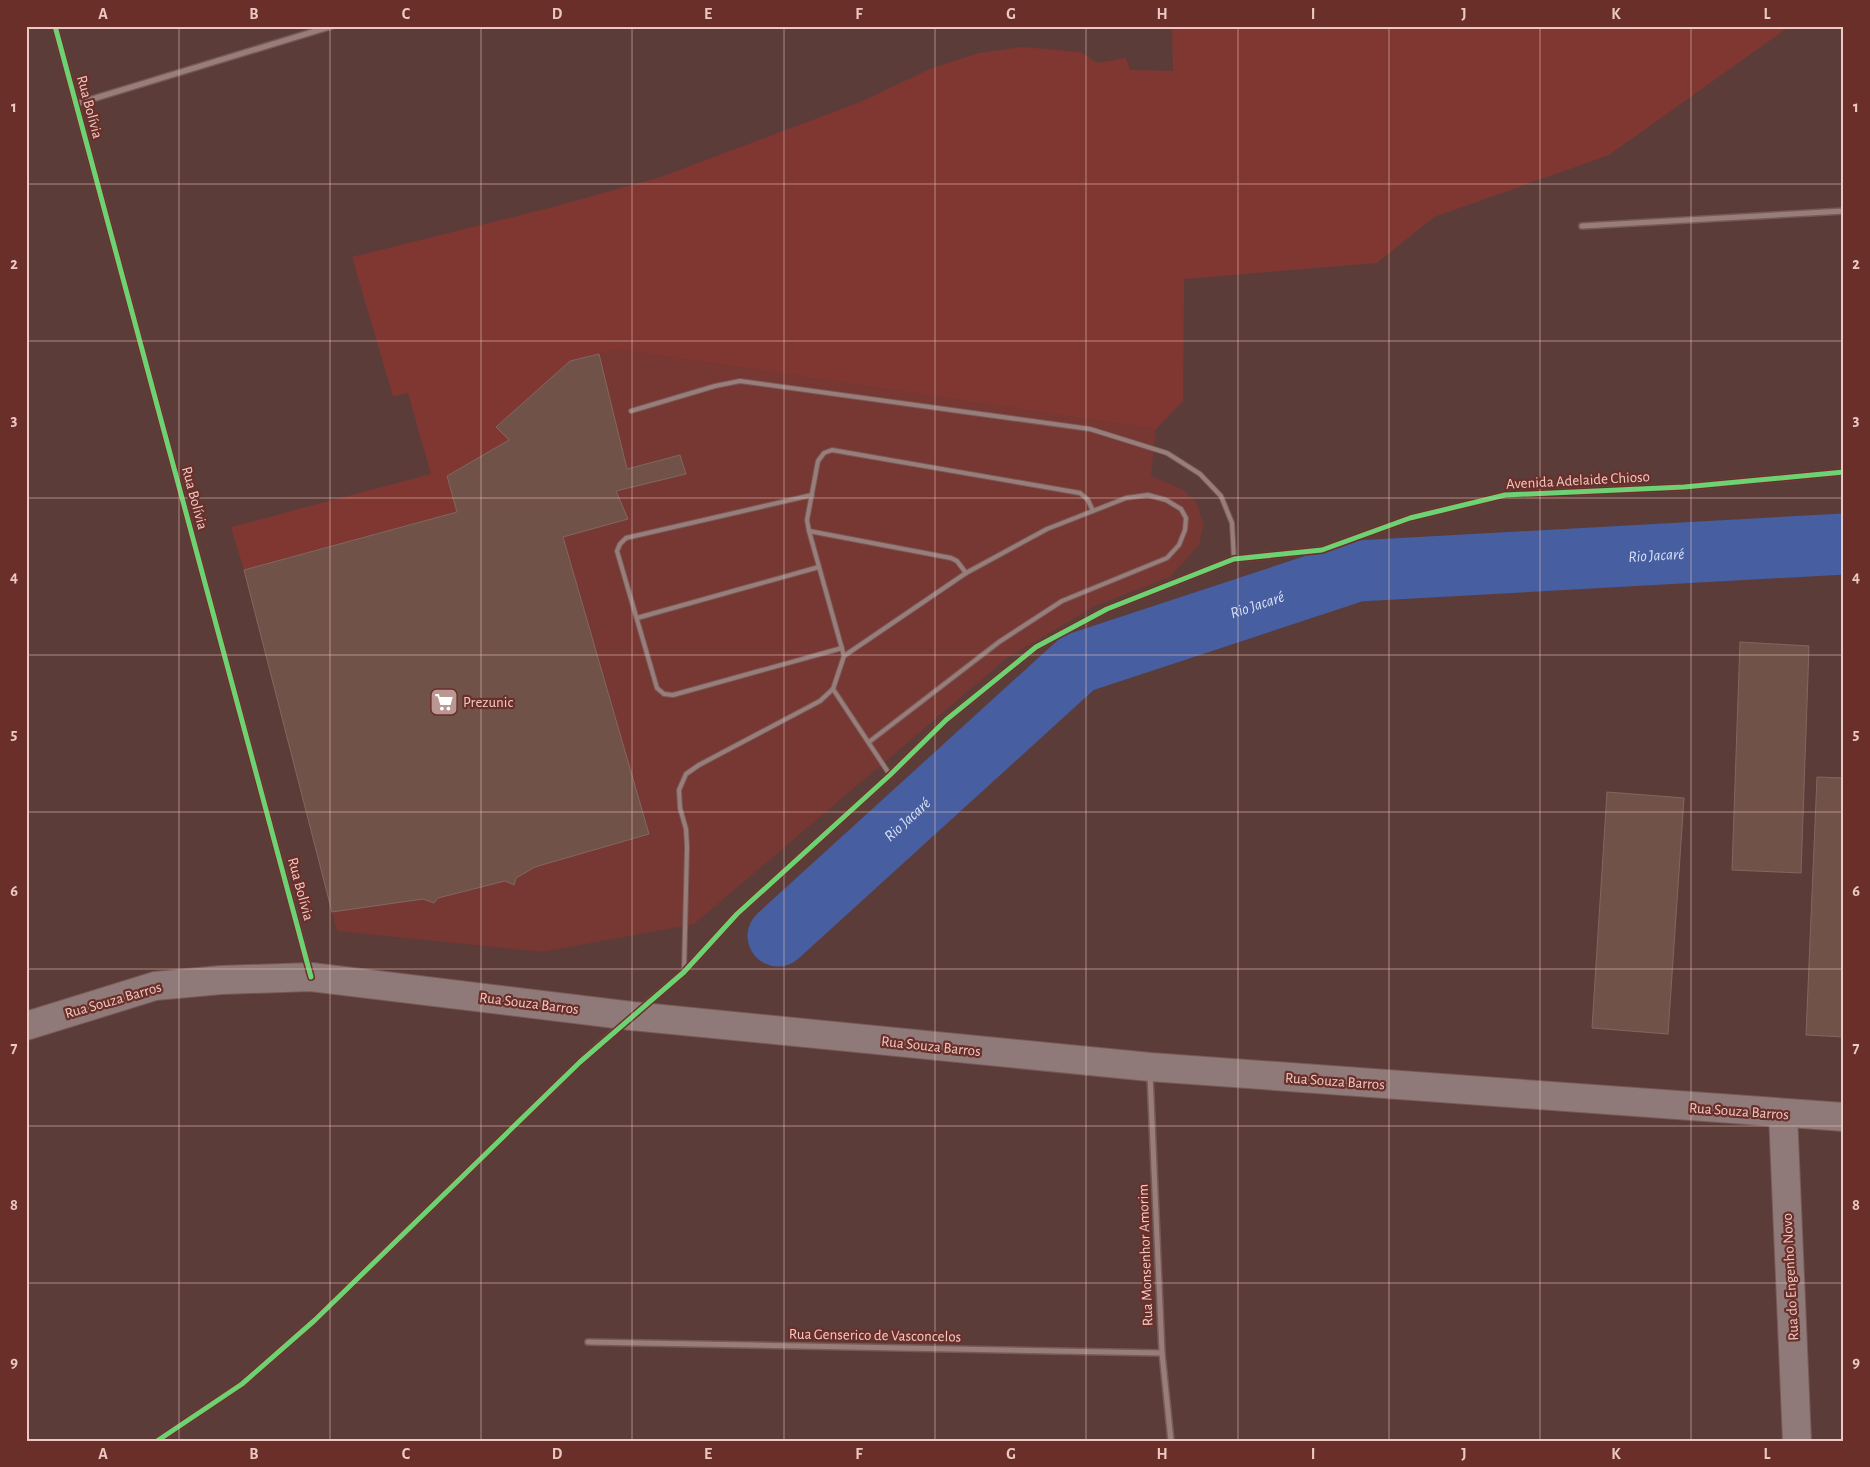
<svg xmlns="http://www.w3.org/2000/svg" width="1870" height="1467" font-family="'Alegreya Sans',sans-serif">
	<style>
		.built { fill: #773732 }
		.green { fill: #803732 }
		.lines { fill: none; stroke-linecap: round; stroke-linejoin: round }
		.river { stroke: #475ea0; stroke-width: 61 }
		.building { fill: #715249; stroke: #816760 }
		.service-casing { stroke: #775a57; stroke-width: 6 }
		.minor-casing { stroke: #775a57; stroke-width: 8 }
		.secondary-casing { stroke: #775a57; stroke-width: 30 }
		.service { stroke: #987d7a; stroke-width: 4 }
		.minor { stroke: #987d7a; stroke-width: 5 }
		.secondary { stroke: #8f7a79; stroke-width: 28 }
		.cycleway-casing { stroke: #6b2f2a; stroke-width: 8 }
		.cycleway { stroke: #6cd273; stroke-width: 5 }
		.grid { fill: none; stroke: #eec8c3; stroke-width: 1; stroke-opacity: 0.55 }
		.labels { text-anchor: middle; stroke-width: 4.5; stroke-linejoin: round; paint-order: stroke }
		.street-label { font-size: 15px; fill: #eec8c3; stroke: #6b2f2a }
		.poi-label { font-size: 15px; fill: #eec8c3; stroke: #6b2f2a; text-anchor: start }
		.water-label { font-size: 16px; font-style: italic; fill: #d7e0f5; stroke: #6b2f2a }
		.neatline { fill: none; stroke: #eec8c3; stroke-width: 2 }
		.grid-label { font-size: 16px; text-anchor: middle; font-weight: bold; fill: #eec8c3 }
	</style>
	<rect width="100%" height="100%" fill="#5c3c39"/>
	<polygon class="built" points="617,349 1156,429 1151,476 1182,489 1196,502 1204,524 1199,545 1170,577 1095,606 1007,658 694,924 543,952 337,931 244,570 456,512 447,476 509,440 496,427 570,361"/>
	<polygon class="green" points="1172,26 1790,26 1609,155 1434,217 1377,263 1184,279 1183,401 1156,429 617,349 570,361 496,427 509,440 447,476 457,512 244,570 231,527 431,474 408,393 393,396 352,257 549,208 661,177 858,103 930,69 979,53 1021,47 1080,52 1098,63 1126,58 1130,70 1173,71"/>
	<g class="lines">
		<path class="river" id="s1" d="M778 936 1078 663 1357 571 1844 544"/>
	</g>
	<g class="building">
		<polygon points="599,354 627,469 680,455 686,474 616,491 628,519 563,537 649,834 535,867 516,878 514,885 505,881 438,898 434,903 423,899 332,912 244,570 457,512 447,476 509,440 496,427 570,361"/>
		<polygon points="1740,642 1809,646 1801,873 1732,870"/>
		<polygon points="1817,777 1844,778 1844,1037 1806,1035"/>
		<polygon points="1607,792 1684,798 1668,1034 1592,1028"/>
	</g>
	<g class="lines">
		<defs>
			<g id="service">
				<polyline points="631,411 715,386 740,381 1090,429 1167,453 1200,474 1221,496 1232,523 1234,559"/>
				<polyline points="812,495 626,538 620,544 617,551 657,688 664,694 673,695 842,648"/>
				<polyline points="809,531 951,558 957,561 966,573"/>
				<polyline points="637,618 819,567"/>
				<polyline points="844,656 809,531 807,520 818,461 824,453 832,450 1080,493 1088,500 1093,511"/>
				<polyline points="833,689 890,775"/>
				<polyline points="684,972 687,847 686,829 680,808 679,790 686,774 699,765 820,701 833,689 844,656 966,573 1047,529 1126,498 1148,495 1166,500 1181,509 1186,518 1185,530 1179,545 1167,558 1062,601 999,642 869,742"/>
			</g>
			<g id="minor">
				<polyline points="55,26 309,969"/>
				<polyline points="76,104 332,26"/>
				<polyline points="1582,226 1844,211"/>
				<polyline points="643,1007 684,972 737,914 890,775 946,720 1036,647 1107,609 1234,559 1322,550 1410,518 1505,495 1684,487 1844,472"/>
				<polyline points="1150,1075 1162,1353 1171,1441"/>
				<polyline points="588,1342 1162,1353"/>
				<polyline points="157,1441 242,1384 315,1320 580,1062 623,1024"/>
			</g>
			<g id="secondary">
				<polyline points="26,1026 155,986 221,980 311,977 632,1016 1150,1067 1844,1117"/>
				<polyline points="1783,1114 1797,1441"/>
			</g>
		</defs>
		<use href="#service" class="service-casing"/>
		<use href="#minor" class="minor-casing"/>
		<use href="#secondary" class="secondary-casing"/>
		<use href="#service" class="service"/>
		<use href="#minor" class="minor"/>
		<use href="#secondary" class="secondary"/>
		<defs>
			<g id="cycleway">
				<polyline points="55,26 311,977"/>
				<polyline points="157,1441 242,1384 315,1320 580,1062 684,972 737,914 890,775 946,720 1036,647 1107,609 1234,559 1322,550 1410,518 1505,495 1684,487 1844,472"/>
			</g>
		</defs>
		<use href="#cycleway" class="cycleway-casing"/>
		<use href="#cycleway" class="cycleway"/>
	</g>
	<path class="grid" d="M179 26V1441M330 26V1441M481 26V1441M632 26V1441M784 26V1441M935 26V1441M1086 26V1441M1238 26V1441M1389 26V1441M1540 26V1441M1691 26V1441M26 184H1844M26 341H1844M26 498H1844M26 655H1844M26 812H1844M26 969H1844M26 1126H1844M26 1283H1844"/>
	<defs>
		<symbol id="supermarket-square" viewBox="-11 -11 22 22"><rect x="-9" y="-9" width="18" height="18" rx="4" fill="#bb9793" stroke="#6b2f2a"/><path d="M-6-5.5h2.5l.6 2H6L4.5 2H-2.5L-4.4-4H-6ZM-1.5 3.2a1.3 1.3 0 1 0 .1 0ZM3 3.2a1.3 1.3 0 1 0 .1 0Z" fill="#fff"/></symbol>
	</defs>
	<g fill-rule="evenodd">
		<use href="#supermarket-square" x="428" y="686" width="32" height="32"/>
	</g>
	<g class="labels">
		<g class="street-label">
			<text transform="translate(90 107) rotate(75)" y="5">Rua Bolívia</text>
			<text transform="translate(1578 480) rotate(-3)" y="5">Avenida Adelaide Chioso</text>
			<text transform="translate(195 498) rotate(75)" y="5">Rua Bolívia</text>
			<text transform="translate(301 889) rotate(75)" y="5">Rua Bolívia</text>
			<text transform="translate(113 1000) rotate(-16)" y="5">Rua Souza Barros</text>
			<text transform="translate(529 1003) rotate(7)" y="5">Rua Souza Barros</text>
			<text transform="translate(931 1046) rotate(6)" y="5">Rua Souza Barros</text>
			<text transform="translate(1335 1081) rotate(4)" y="5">Rua Souza Barros</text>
			<text transform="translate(1739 1111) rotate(4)" y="5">Rua Souza Barros</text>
			<text transform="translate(1145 1255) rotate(-92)" y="5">Rua Monsenhor Amorim</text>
			<text transform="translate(1790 1277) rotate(-93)" y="5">Rua do Engenho Novo</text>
			<text transform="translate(875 1335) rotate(1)" y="5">Rua Genserico de Vasconcelos</text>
		</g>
		<g class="poi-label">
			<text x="463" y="707">Prezunic</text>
		</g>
		<g class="water-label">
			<text dy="6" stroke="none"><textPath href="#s1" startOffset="999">Rio Jacaré</textPath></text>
			<text dy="6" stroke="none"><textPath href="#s1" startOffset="594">Rio Jacaré</textPath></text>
			<text dy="6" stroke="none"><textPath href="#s1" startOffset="174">Rio Jacaré</textPath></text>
		</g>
	</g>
	<rect width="1870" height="1467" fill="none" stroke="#6b2f2a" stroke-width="55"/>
	<rect x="28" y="28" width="1814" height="1412" class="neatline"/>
	<g class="grid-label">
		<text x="103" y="19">A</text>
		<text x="254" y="19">B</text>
		<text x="406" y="19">C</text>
		<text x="557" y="19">D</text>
		<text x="708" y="19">E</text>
		<text x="859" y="19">F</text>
		<text x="1011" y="19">G</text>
		<text x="1162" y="19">H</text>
		<text x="1313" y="19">I</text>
		<text x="1464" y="19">J</text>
		<text x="1616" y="19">K</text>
		<text x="1767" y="19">L</text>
		<text x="14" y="112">1</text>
		<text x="1856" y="112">1</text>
		<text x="14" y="269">2</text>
		<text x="1856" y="269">2</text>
		<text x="14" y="425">3</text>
		<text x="1856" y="425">3</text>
		<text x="14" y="582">4</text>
		<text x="1856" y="582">4</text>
		<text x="14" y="739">5</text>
		<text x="1856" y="739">5</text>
		<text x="14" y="896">6</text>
		<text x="1856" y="896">6</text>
		<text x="14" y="1053">7</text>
		<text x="1856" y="1053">7</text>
		<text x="14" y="1210">8</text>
		<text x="1856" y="1210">8</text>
		<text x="14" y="1367">9</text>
		<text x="1856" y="1367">9</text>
		<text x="103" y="1459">A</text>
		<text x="254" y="1459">B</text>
		<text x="406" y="1459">C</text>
		<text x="557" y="1459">D</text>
		<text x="708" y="1459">E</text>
		<text x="859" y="1459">F</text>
		<text x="1011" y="1459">G</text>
		<text x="1162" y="1459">H</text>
		<text x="1313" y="1459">I</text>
		<text x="1464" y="1459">J</text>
		<text x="1616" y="1459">K</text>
		<text x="1767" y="1459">L</text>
	</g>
</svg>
